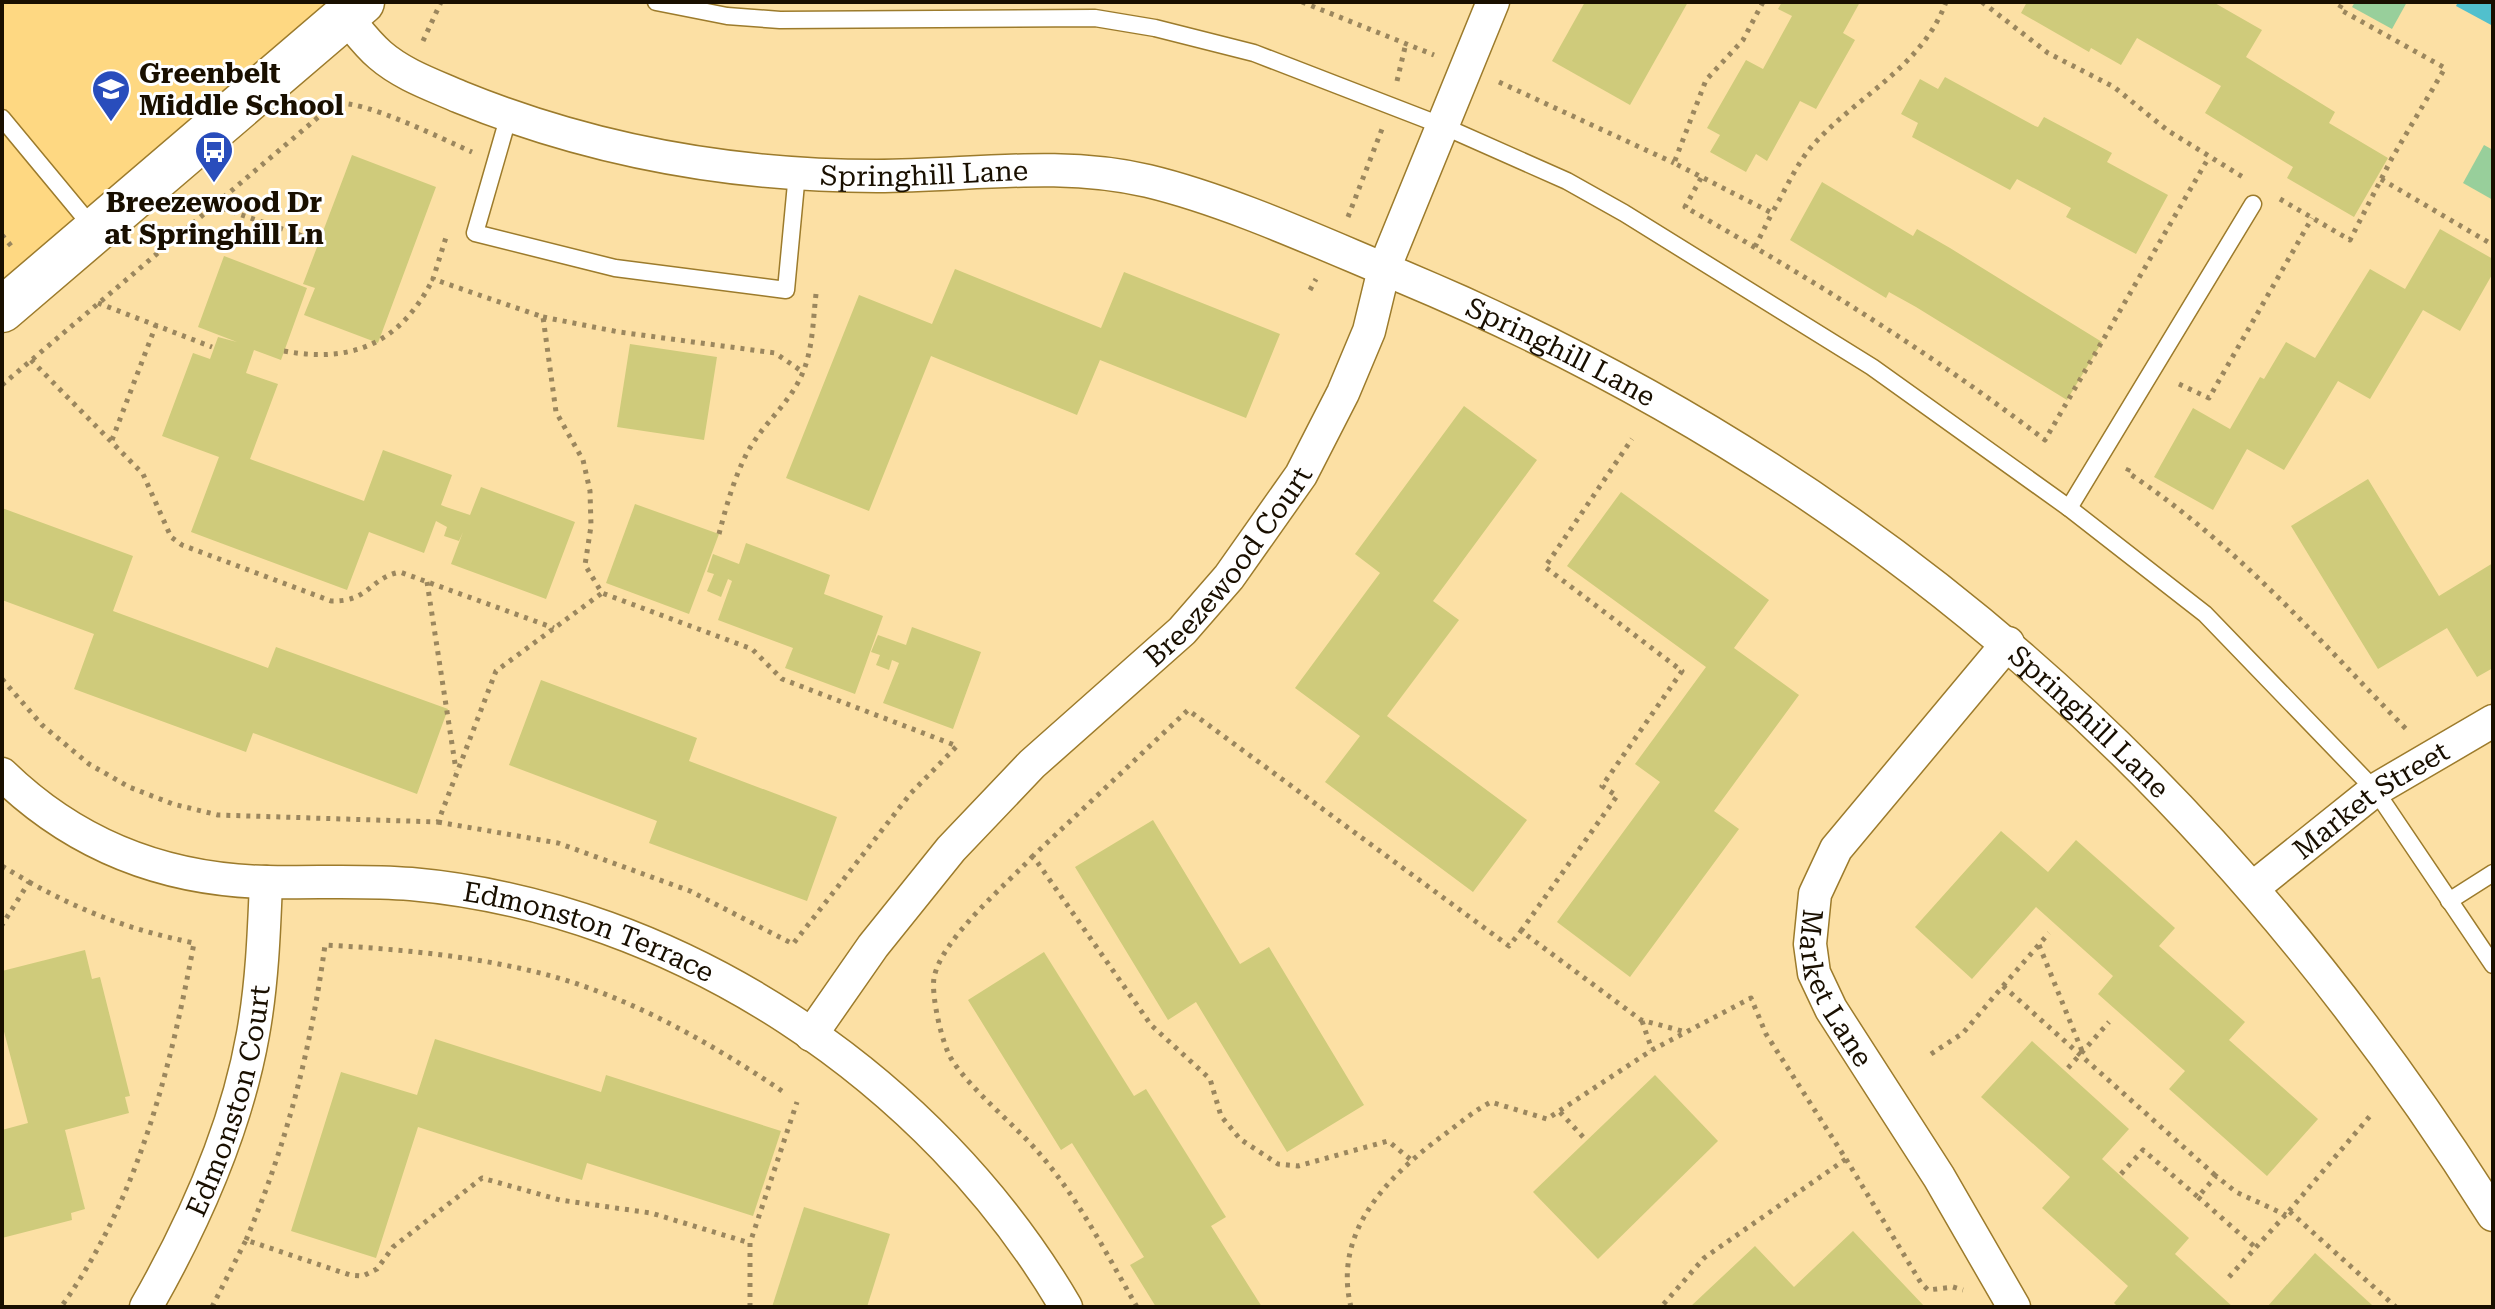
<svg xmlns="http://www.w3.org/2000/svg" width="2495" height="1309" font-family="'Roboto Serif',serif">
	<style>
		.built { fill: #fed882 }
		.green { fill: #98cf9b }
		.water { fill: #51c0cd }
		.building { fill: #cfcb7b }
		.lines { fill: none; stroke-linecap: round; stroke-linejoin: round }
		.lane-casing { stroke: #9c7b2c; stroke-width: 19 }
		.street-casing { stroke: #9c7b2c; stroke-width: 35 }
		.secondary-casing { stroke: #9c7b2c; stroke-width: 47 }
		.path { stroke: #9b875e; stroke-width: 5; stroke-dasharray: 4 6; stroke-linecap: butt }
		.lane { stroke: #fff; stroke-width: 16 }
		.street { stroke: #fff; stroke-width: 32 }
		.secondary { stroke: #fff; stroke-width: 44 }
		.labels { text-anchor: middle; stroke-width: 6; stroke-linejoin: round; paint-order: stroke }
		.poi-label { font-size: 28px; font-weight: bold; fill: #190f00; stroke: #fff; text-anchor: start }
		.street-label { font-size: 28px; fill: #190f00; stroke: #fff }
	</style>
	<rect width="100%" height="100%" fill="#fce0a4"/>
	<polygon class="built" points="2,2 362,2 2,310"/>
	<g class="green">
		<polygon points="2355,2 2407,2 2392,29 2352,7"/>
		<polygon points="2484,145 2493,150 2493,200 2463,183"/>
	</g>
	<polygon class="water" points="2458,2 2493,2 2493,26 2456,6"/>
	<g class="building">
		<polygon points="1585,2 1688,2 1630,105 1552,61"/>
		<polygon points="1782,2 1860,2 1843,33 1855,40 1816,109 1800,101 1767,161 1756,154 1746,172 1710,152 1720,135 1707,128 1746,60 1763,69 1792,16 1778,9"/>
		<polygon points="2027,2 2213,2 2262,30 2246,57 2335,112 2329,123 2388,158 2354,217 2287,178 2293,167 2205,113 2221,86 2137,38 2121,65 2091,48 2089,52 2021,13"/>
		<polygon points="1945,77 2035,126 2038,127 2044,117 2112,153 2107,162 2168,195 2136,254 2066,217 2071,208 2017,179 2010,190 1912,137 1918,123 1901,114 1920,79 1938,89"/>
		<polygon points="352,155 436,187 378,343 304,315 315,288 303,284"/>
		<polygon points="1822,182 1913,236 1917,229 1950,248 2102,342 2067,400 1916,307 1889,292 1886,298 1790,240"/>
		<polygon points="2440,229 2493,259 2493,273 2460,331 2423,310 2370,399 2338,381 2284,470 2247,449 2213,510 2154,477 2193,408 2230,429 2260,377 2264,379 2286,342 2315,358 2370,269 2405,289"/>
		<polygon points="224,256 307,288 281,360 254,350 246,373 278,384 250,459 364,501 383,450 452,475 441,505 446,507 470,515 481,487 575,522 546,599 451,564 463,532 459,541 444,536 447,527 436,521 424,553 369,532 347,590 191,532 219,457 162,436 193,353 210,359 218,337 237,342 198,327"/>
		<polygon points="955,269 1101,328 1124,272 1280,334 1246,418 1100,360 1077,415 931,356 869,511 786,478 859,295 932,324"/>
		<polygon points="630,344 717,357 704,440 617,427"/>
		<polygon points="1464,406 1537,460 1433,601 1459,620 1387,716 1527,820 1473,892 1325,782 1360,736 1295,688 1380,573 1355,554"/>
		<polygon points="2368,479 2439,596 2493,563 2493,668 2477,677 2447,628 2378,669 2291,526"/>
		<polygon points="1621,492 1769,600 1734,648 1799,695 1714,811 1739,829 1630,977 1557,922 1660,782 1635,764 1706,667 1567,566"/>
		<polygon points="635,504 719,534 689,614 606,583"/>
		<polygon points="2,508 133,556 113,611 268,668 276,647 448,709 417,794 253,733 246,752 74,689 94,634 2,600"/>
		<polygon points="746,543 830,575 824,594 883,616 855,694 785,668 793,648 718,620 732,581 728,579 721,597 707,591 714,574 707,572 713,554 739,564"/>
		<polygon points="912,627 981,652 953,729 883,703 899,663 892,660 889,670 876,665 880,655 871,652 878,635 906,645"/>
		<polygon points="541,680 697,738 689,761 837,817 807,901 649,843 657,821 509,765"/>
		<polygon points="1153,820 1240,964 1269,947 1364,1105 1287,1152 1196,1002 1168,1020 1075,867"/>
		<polygon points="2001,831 2048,872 2076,840 2175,928 2159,946 2245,1022 2229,1040 2318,1119 2267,1176 2169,1089 2185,1071 2098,994 2113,976 2036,907 1972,979 1915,927"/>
		<polygon points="85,950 92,979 100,977 130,1096 125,1097 129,1113 65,1130 85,1209 71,1213 72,1220 2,1238 2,1130 28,1123 2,1024 2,971"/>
		<polygon points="1044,952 1134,1096 1146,1089 1226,1217 1211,1226 1262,1307 1156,1307 1130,1265 1144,1257 1072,1143 1061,1150 968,1000"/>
		<polygon points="435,1039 601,1092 606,1075 781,1131 753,1216 587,1163 582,1180 418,1127 376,1258 291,1231 341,1072 417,1095"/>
		<polygon points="2032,1041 2129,1129 2102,1159 2189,1238 2175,1254 2233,1307 2118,1307 2114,1303 2128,1286 2042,1208 2070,1177 1981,1097"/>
		<polygon points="1655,1075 1718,1141 1598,1259 1533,1192"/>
		<polygon points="804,1207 890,1234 867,1307 772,1307"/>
		<polygon points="1853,1231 1925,1307 1690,1307 1755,1246 1794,1287"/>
		<polygon points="2315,1253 2372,1305 2370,1307 2267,1307"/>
	</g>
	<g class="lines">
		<defs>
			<g id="lane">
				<polyline points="656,2 727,16 780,20 1095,18 1155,28 1254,53 1443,126 1567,181 1624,213 1872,367 2069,508 2205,614 2375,790 2493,965"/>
				<polyline points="509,115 475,233 615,268 786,290 797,173"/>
				<polyline points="2,118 94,229"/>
				<polyline points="2069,508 2253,204"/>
				<polyline points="2449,901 2493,873"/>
			</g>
			<g id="street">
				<path id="s1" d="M346 17C357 30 367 44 380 55 403 75 433 85 460 97 593 151 735 176 877 176 969 176 1058 160 1148 181 1231 201 1323 244 1403 277 1872 473 2223 786 2493 1215"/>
				<path id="s2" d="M2008 643 1836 849 1815 894 1810 944 1814 973 1831 1009 1939 1177 2014 1307"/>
				<path id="s3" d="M2 774C75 845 165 880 267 882 315 883 363 880 411 884 678 908 932 1078 1066 1307"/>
				<path id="s4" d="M2254 887 2375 790 2493 721"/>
				<path id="s5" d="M811 1035 873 946 951 849 1032 764 1182 631 1229 577 1301 475 1343 393 1369 331 1384 269 1493 2"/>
				<path id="s6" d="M146 1307C194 1223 236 1130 253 1034 262 984 264 933 266 882"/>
			</g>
			<polyline id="secondary" points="2,310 362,2"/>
		</defs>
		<use href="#lane" class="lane-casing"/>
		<use href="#street" class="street-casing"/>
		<use href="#secondary" class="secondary-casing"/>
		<g class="path">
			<polyline points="1302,2 1434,55"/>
			<path d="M1763 2 1743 40 1706 80 1674 163 1772 213C1785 191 1796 164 1813 145 1858 95 1922 67 1946 2"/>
			<polyline points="1982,2 2048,53 2114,87 2167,130 2246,179"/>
			<polyline points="423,41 441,2"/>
			<polyline points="1397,81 1406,43"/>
			<polyline points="1499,82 1674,163"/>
			<path d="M1701 178 1685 207C1810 278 1931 353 2045 440L2209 157"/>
			<polyline points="2381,179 2493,245"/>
			<polyline points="2280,199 2350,240 2392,158 2445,68 2339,9 2343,2"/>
			<polyline points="213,205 314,240"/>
			<polyline points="1348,217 1382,129"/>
			<polyline points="2,235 12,247"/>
			<polyline points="1755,247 1772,213"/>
			<polyline points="1310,290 1316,279"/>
			<polyline points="98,303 212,347"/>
			<polyline points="543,317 619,332 775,353 803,372"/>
			<path d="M284 351C354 364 401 342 433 279"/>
			<path d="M31 360 143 474 171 537 182 545 331 601C370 602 369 578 400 572L554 628"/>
			<polyline points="2179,384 2209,398 2312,218"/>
			<path d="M2 385 335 103C367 101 440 138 472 152"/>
			<polyline points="112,440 156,325"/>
			<path d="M2129 468 2127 472C2236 544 2316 637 2407 730"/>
			<path d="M719 534C726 507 734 478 747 453 763 423 790 404 803 372 813 348 813 320 816 294"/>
			<polyline points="427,582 456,770"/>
			<polyline points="2,679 42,725 89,764 129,787 173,804 218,815 438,822 496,671 602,593 585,565 591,526 590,491 583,460 556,412 543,317 433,279 447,234"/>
			<polyline points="438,822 558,843 690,891 793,944 911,793 957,746 782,679 752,649 602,593"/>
			<path d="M1033 856C1006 885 941 939 934 978 931 995 942 1045 952 1060 972 1091 1014 1124 1039 1153 1079 1199 1107 1255 1137 1307"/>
			<polyline points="2,866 29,882 2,925"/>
			<path d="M29 882C85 913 131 930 194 943 170 1071 138 1200 61 1307"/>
			<polyline points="1521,931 1617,796 1602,786 1682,671 1545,567 1632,439"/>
			<polyline points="2039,945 2082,1051"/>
			<polyline points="2003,986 2049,933"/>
			<polyline points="1642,1021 1652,1050"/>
			<polyline points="1931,1054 1963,1033 2003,986 2216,1176"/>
			<polyline points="2068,1068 2109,1022"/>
			<polyline points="1560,1112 1584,1138"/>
			<polyline points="1410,1159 1388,1141 1298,1166 1278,1164 1240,1139 1221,1116 1210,1079 1151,1025 1033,856 1188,710 1509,946 1521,931 1641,1020 1686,1032"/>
			<polyline points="1846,1159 1921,1283 1928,1290 1953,1287 1963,1290"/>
			<polyline points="2121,1174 2143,1150 2198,1197 2216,1176 2236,1192 2286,1215"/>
			<polyline points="2198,1197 2256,1248"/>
			<polyline points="2289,1211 2370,1116"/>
			<path d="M246 1240C287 1144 311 1048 325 945 396 949 466 955 536 972 623 993 708 1041 782 1091"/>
			<polyline points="2229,1277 2289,1211 2396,1307"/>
			<polyline points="212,1307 246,1240 350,1275 363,1276 377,1269 393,1247 482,1178 560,1200 651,1213 750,1243"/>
			<polyline points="750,1307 750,1243 797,1102"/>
			<path d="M1351 1307C1332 1231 1389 1175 1445 1134 1460 1123 1475 1110 1491 1102L1547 1119 1652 1050 1751 998 1766 1034 1846 1159 1704 1258 1661 1307"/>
		</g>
		<use href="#lane" class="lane"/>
		<use href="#street" class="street"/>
		<use href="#secondary" class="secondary"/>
	</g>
	<defs>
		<symbol id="school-pin" viewBox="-11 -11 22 30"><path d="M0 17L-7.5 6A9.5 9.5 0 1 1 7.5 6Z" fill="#294dbc" stroke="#fff"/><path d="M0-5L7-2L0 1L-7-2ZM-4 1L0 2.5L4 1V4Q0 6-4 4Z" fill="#fff"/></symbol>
		<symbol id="bus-pin" viewBox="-11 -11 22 30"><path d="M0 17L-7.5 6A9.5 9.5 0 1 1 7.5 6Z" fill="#294dbc" stroke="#fff"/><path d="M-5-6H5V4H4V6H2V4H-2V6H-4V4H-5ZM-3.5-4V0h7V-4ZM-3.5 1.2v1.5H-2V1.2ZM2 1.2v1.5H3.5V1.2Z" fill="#fff"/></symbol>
	</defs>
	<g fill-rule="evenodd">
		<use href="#school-pin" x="89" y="67" width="44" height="60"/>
		<use href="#bus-pin" x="192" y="128" width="44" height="60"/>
	</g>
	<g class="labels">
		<g class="poi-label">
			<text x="139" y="83">Greenbelt<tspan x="139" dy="32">Middle School</tspan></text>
			<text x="214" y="212" text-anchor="middle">Breezewood Dr<tspan x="214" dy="32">at Springhill Ln</tspan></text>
		</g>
		<g class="street-label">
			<text dy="10" stroke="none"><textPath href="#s1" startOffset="616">Springhill Lane</textPath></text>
			<text dy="10" stroke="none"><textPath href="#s1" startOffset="1288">Springhill Lane</textPath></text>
			<text dy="10" stroke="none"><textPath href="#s5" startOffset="630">Breezewood Court</textPath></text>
			<text dy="10" stroke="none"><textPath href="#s1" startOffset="1936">Springhill Lane</textPath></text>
			<text dy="10" stroke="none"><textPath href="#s4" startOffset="146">Market Street</textPath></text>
			<text dy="10" stroke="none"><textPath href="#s3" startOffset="622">Edmonston Terrace</textPath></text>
			<text dy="10" stroke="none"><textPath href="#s2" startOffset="418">Market Lane</textPath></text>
			<text dy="10" stroke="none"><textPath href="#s6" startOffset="224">Edmonston Court</textPath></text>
		</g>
	</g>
	<rect width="2495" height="1309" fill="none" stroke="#190f00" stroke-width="8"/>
</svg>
